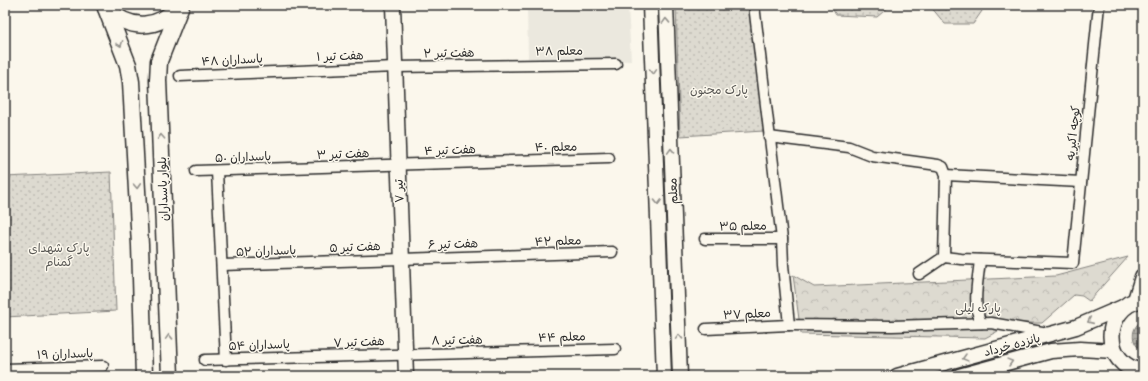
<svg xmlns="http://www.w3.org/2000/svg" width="1148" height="381" font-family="'Balsamiq Sans','Playpen Sans Arabic',sans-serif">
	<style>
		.built { fill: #ebe8de }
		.green { fill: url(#green-dots); stroke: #84827e }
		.forest { fill: url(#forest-crowns); stroke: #84827e }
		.water { fill: url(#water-rules); stroke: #7b7a75 }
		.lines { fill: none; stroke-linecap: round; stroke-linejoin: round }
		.street-casing { stroke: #2b2b2b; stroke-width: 13 }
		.secondary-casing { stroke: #2b2b2b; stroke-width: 17 }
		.primary-casing { stroke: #2b2b2b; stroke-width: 19 }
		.street { stroke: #fbf7ec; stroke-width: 10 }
		.secondary { stroke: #fbf7ec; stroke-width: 14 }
		.primary { stroke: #fbf7ec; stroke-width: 16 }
		.oneway { stroke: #93918c }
		.labels { text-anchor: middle; stroke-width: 3; stroke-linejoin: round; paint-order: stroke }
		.street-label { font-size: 12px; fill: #2b2b2b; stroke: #fbf7ec }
		.park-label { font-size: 12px; fill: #585754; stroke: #fbf7ec }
	</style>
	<defs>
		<pattern id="green-dots" width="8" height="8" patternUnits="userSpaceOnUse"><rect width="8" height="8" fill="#dddad0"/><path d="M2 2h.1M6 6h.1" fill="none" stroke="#bebbb3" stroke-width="1.8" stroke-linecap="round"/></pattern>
		<pattern id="forest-crowns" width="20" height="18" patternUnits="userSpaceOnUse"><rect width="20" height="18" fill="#dddad0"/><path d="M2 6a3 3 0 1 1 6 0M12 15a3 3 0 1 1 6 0" fill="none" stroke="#bebbb3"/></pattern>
		<pattern id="water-rules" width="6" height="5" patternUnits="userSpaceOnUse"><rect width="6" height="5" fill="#b1afa7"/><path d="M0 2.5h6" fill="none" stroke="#908f88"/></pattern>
	</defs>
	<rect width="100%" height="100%" fill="#fbf7ec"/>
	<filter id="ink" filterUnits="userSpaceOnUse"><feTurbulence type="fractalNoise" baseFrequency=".025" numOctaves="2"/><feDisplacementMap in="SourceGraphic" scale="8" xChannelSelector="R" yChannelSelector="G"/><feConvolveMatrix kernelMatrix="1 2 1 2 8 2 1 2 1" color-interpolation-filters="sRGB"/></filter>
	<g filter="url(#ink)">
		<polygon class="built" points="527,5 628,5 631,61 528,58"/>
		<g class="green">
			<polygon points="676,5 750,5 764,131 680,136"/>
			<polygon points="830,5 982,5 982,11 973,24 945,24 931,7 890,6 877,17 836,15"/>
			<polygon points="111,172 116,311 5,317 5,177"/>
		</g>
		<polygon class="forest" points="1128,257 1089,301 1082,296 1074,295 1042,323 1013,323 985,338 801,334 793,275 814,287 1056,276"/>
		<path class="water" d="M1143 320V351C1130 344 1130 327 1143 320Z"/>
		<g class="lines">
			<defs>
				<g id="street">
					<polyline points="754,5 782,239 783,265 789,325 892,326 991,323 1048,333"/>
					<polyline points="180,76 395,67 616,64"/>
					<polyline points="769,137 849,147 872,156 938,165 943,167 946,175 944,257"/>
					<polyline points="196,171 609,158"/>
					<polyline points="217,171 226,360"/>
					<polyline points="946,175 1081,182"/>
					<polyline points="705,239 782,239"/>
					<path d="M980 260C978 281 972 303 981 323"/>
					<polyline points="222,265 612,252"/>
					<polyline points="919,274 944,257 961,259 1073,263 1099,5"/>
					<polyline points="706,329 789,325"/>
					<polyline points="205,360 615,349"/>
					<polyline points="5,369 103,366"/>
				</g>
				<g id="secondary">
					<polyline points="393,5 406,376"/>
					<polyline points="650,5 664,376"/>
					<polyline points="666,5 680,376"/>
					<polyline points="897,376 1076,327 1125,306"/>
					<polyline points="959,376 1051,351 1080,349 1114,351"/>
				</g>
				<g id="primary">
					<polyline points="106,8 128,65 131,82 140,245 144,376"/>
					<path d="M106 8C130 31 157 30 180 6"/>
					<path d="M1143 299C1101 306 1101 366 1143 372"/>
					<polyline points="1136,300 1143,277"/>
					<polyline points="170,376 158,80 159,61 181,5"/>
				</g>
			</defs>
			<use href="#street" class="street-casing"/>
			<use href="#secondary" class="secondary-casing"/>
			<use href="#primary" class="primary-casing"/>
			<use href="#street" class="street"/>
			<use href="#secondary" class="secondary"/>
			<use href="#primary" class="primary"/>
		</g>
		<defs><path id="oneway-chevron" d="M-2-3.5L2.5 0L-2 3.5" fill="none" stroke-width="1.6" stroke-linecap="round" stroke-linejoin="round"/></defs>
		<g class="oneway">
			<use href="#oneway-chevron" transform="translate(666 21) rotate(-92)"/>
			<use href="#oneway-chevron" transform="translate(120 44) rotate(69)"/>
			<use href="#oneway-chevron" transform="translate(653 72) rotate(88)"/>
			<use href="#oneway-chevron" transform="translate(161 137) rotate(-93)"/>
			<use href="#oneway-chevron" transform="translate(671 151) rotate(-92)"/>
			<use href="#oneway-chevron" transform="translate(137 186) rotate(87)"/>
			<use href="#oneway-chevron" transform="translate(658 202) rotate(88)"/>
			<use href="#oneway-chevron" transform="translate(1090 321) rotate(156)"/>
			<use href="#oneway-chevron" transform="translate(169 337) rotate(-92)"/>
			<use href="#oneway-chevron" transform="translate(679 337) rotate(-92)"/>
			<use href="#oneway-chevron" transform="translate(965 358) rotate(165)"/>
			<use href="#oneway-chevron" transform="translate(1010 362) rotate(-15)"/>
		</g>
	</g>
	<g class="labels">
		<g class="street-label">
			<text transform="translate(559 51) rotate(-1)" y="4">معلم ۳۸</text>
			<text transform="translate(449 53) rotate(-1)" y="4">هفت تیر ۲</text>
			<text transform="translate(340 56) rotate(-2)" y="4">هفت تیر ۱</text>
			<text transform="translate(232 60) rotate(-3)" y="4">پاسداران ۴۸</text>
			<text transform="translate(1073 133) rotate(-84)" y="4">کوچه اکبریه</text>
			<text transform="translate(556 147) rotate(-1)" y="4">معلم ۴۰</text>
			<text transform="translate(450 150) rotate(-2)" y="4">هفت تیر ۴</text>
			<text transform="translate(343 154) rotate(-2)" y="4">هفت تیر ۳</text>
			<text transform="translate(243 157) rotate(-2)" y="4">پاسداران ۵۰</text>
			<text transform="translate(163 189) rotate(-92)" y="4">بلوار پاسداران</text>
			<text transform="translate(399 191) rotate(-92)" y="4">۷ تیر</text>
			<text transform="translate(673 191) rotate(-92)" y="4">معلم</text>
			<text transform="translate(743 226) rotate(-1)" y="4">معلم ۳۵</text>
			<text transform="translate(558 241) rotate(-2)" y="4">معلم ۴۲</text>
			<text transform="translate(453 244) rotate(-2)" y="4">هفت تیر ۶</text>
			<text transform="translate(355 247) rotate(-2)" y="4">هفت تیر ۵</text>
			<text transform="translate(266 251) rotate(-2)" y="4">پاسداران ۵۲</text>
			<text transform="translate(747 314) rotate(-3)" y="4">معلم ۳۷</text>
			<text transform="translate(562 337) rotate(-2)" y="4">معلم ۴۴</text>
			<text transform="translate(457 340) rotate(-1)" y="4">هفت تیر ۸</text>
			<text transform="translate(359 342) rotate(-2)" y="4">هفت تیر ۷</text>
			<text transform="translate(259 345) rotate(-2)" y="4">پاسداران ۵۴</text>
			<text transform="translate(1012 345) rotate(-15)" y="4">پانزده خرداد</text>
			<text transform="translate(65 354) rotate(-2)" y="4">پاسداران ۱۹</text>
		</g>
		<g class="park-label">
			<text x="719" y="94">پارک مجنون</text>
			<text x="59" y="252">پارک شهدای<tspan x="59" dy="14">گمنام</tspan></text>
			<text x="978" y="312">پارک لیلی</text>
		</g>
	</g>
	<rect width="1148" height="381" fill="none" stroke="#fbf7ec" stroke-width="20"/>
	<rect x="10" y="10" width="1128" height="361" fill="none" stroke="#2b2b2b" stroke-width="1.5" filter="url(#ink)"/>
</svg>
